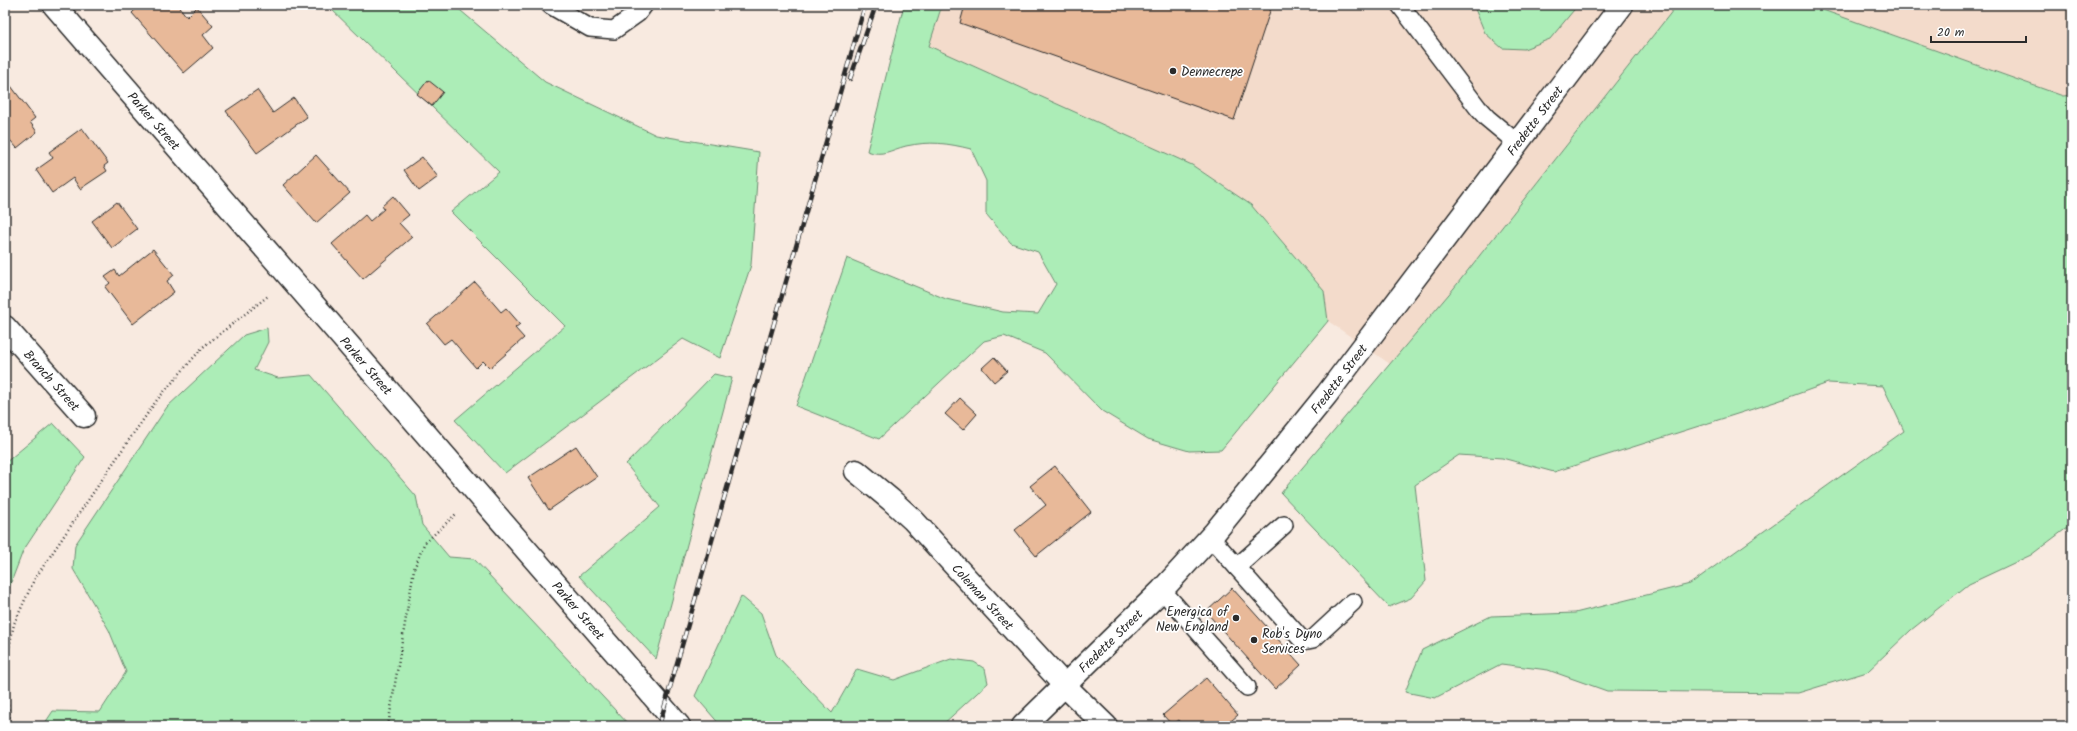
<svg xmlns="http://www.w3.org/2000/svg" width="2077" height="731" font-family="Kalam,sans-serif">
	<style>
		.built { fill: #f3dbcb }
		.green { fill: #acedb7; stroke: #6c8c71 }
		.building { fill: #e8b999; stroke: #2b2b2b }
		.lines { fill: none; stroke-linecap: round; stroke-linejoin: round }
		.lane-casing { stroke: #2b2b2b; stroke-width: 20 }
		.street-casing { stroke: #2b2b2b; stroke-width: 25 }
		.secondary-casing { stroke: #2b2b2b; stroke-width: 25 }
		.path { stroke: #2b2b2b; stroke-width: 2.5; stroke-dasharray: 1 3; stroke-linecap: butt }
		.lane { stroke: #fff; stroke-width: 17 }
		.street { stroke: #fff; stroke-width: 22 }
		.secondary { stroke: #fff; stroke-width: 22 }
		.rail-casing { stroke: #2b2b2b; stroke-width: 4.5 }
		.rail { stroke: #fff; stroke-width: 3; stroke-dasharray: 9; stroke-linecap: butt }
		.poi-dot { fill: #2b2b2b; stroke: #fff; stroke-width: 1.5 }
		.labels { text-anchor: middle; stroke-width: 3.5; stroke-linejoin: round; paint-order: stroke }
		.poi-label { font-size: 13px; fill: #2b2b2b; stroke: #fff; text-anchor: start }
		.street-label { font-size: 13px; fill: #2b2b2b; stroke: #fff }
	</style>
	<rect width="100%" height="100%" fill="#f8eae0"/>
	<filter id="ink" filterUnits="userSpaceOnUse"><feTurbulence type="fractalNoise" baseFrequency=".025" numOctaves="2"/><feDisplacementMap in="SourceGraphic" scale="8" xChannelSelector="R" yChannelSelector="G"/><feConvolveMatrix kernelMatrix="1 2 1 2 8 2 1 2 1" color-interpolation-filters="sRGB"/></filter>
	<g filter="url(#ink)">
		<g class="built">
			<polygon points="942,5 1677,5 1454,288 1390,364 1328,321 1324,291 1251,205 1192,165 929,46"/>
			<polygon points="1809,5 2072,5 2072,95 2063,96"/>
		</g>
		<g class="green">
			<polygon points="327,5 454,5 545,82 656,135 759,152 751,265 720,358 683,339 505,473 455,420 565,326 451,212 499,172"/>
			<path d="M904 5H942L929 46 1192 165 1251 205 1324 291 1328 321 1221 450 1189 451 1148 439 1102 411 1045 353 1004 336 984 341 879 439 796 406 847 258 946 299 1003 312 1038 314 1056 284 1038 252 1011 243 986 214V181L971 149C947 143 930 141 906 146 890 150 883 157 867 151Z"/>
			<polygon points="1476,5 1578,5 1550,39 1524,49 1502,48 1485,33 1475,9"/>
			<polygon points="1677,5 1809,5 2063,96 2072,95 2072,524 2031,555 1969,584 1911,630 1867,672 1798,693 1607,691 1548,670 1501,664 1435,698 1405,692 1422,650 1491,616 1575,613 1690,584 1904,431 1883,386 1828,383 1778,401 1554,472 1502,458 1459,455 1415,485 1426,581 1411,598 1389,607 1281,493 1454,288"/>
			<polygon points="267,328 268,342 254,370 278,378 311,375 416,496 422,525 449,557 474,559 630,726 43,726 53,711 100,712 126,672 109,630 73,569 75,545 167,407 244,335"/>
			<polygon points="714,374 732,378 656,659 579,576 660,507 626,464"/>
			<polygon points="53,423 85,457 23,551 5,598 5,463"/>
			<polygon points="741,596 761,613 776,655 832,713 857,669 894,680 951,659 974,662 985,669 988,683 941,726 721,726 695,696"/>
		</g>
		<g class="building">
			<polygon points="140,5 183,5 180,8 187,17 197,7 213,26 203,35 213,48 184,73 132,13"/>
			<polygon points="965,5 1272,5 1234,120 960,23"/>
			<polygon points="428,80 443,92 432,106 417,94"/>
			<polygon points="11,86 35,118 30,122 37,132 17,148 10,140 5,144 5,90"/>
			<polygon points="257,90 273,113 294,98 307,117 257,153 226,111"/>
			<polygon points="82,128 108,163 104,166 107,171 80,189 73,178 52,193 36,170 53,158 49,152"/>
			<polygon points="316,155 350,193 316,223 283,185"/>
			<polygon points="422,157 438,177 419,191 404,170"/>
			<polygon points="393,196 409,215 399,223 412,237 363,279 332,244 365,215 370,221 384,209 382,206"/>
			<polygon points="117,202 137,229 112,248 92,221"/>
			<polygon points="153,249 174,275 167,281 174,292 133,324 105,287 110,283 105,277 115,270 119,276"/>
			<polygon points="475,282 501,312 506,308 520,324 515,328 524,338 490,368 483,361 476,368 451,339 444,344 427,324"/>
			<polygon points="994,357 1007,371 994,382 982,368"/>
			<polygon points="960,398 977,414 963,430 945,414"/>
			<polygon points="576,446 597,477 549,510 528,478"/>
			<polygon points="1055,466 1091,512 1036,556 1015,530 1046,505 1030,486"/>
			<polygon points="1232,588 1301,665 1275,689 1206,612"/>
			<polygon points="1206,678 1238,715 1225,726 1184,726 1179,720 1172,725 1163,715"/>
		</g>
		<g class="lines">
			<defs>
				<g id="lane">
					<polyline points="550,5 590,28 614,30 638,13 644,5"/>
					<polyline points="1400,5 1478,108 1487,118 1517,143"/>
					<polyline points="1210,537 1303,641 1313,639 1353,602"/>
					<polyline points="1237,567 1284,525"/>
					<polyline points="1162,590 1247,687"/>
				</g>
				<g id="street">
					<path id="s1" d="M5 327 84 416"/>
					<path id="s2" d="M856 471 891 500 913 520 1065 686 1106 726"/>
					<path id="s3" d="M1023 726 1162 590 1215 532 1327 394 1622 5"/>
				</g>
				<g id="secondary">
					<path id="s4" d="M54 5 679 726"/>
				</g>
			</defs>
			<use href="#lane" class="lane-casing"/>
			<use href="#street" class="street-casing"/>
			<use href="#secondary" class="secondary-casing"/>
			<g class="path">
				<polyline points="5,666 14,624 34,580 131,437 157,400 203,347 268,296"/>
				<polyline points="5,685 11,726"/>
				<polyline points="388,726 414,569 424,544 457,513"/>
			</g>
			<use href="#lane" class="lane"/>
			<use href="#street" class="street"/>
			<use href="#secondary" class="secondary"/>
			<defs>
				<g id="rail">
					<polyline points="850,79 876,5"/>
					<polyline points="659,726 865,5"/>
				</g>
			</defs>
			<use href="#rail" class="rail-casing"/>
			<use href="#rail" class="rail"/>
		</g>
	</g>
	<g class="poi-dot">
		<circle cx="1173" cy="71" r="4"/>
		<circle cx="1236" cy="618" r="4"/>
		<circle cx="1254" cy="640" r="4"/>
	</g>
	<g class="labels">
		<g class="poi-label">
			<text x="1181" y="76">Dennecrepe</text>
			<text x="1228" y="616" text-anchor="end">Energica of<tspan x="1228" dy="15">New England</tspan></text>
			<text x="1262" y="638">Rob's Dyno<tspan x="1262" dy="15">Services</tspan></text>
		</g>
		<g class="street-label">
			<text dy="5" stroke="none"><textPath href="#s4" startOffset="153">Parker Street</textPath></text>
			<text dy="5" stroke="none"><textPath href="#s3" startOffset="794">Fredette Street</textPath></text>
			<text dy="5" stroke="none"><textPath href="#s4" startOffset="477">Parker Street</textPath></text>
			<text dy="5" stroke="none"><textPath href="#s3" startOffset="470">Fredette Street</textPath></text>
			<text dy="5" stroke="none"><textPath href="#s1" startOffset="71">Branch Street</textPath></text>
			<text dy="5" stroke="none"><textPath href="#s2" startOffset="179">Coleman Street</textPath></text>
			<text dy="5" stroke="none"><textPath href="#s4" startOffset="801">Parker Street</textPath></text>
			<text dy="5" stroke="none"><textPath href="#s3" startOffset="122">Fredette Street</textPath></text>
		</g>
	</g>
	<rect width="2077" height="731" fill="none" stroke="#fff" stroke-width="20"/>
	<rect x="10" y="10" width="2057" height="711" fill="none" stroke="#2b2b2b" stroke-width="1.5" filter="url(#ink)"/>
	<path d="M1931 36v6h95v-6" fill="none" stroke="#2b2b2b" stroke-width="2"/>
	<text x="1937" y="36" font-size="12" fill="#2b2b2b" stroke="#ffffff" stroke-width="3" paint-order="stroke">20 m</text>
</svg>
